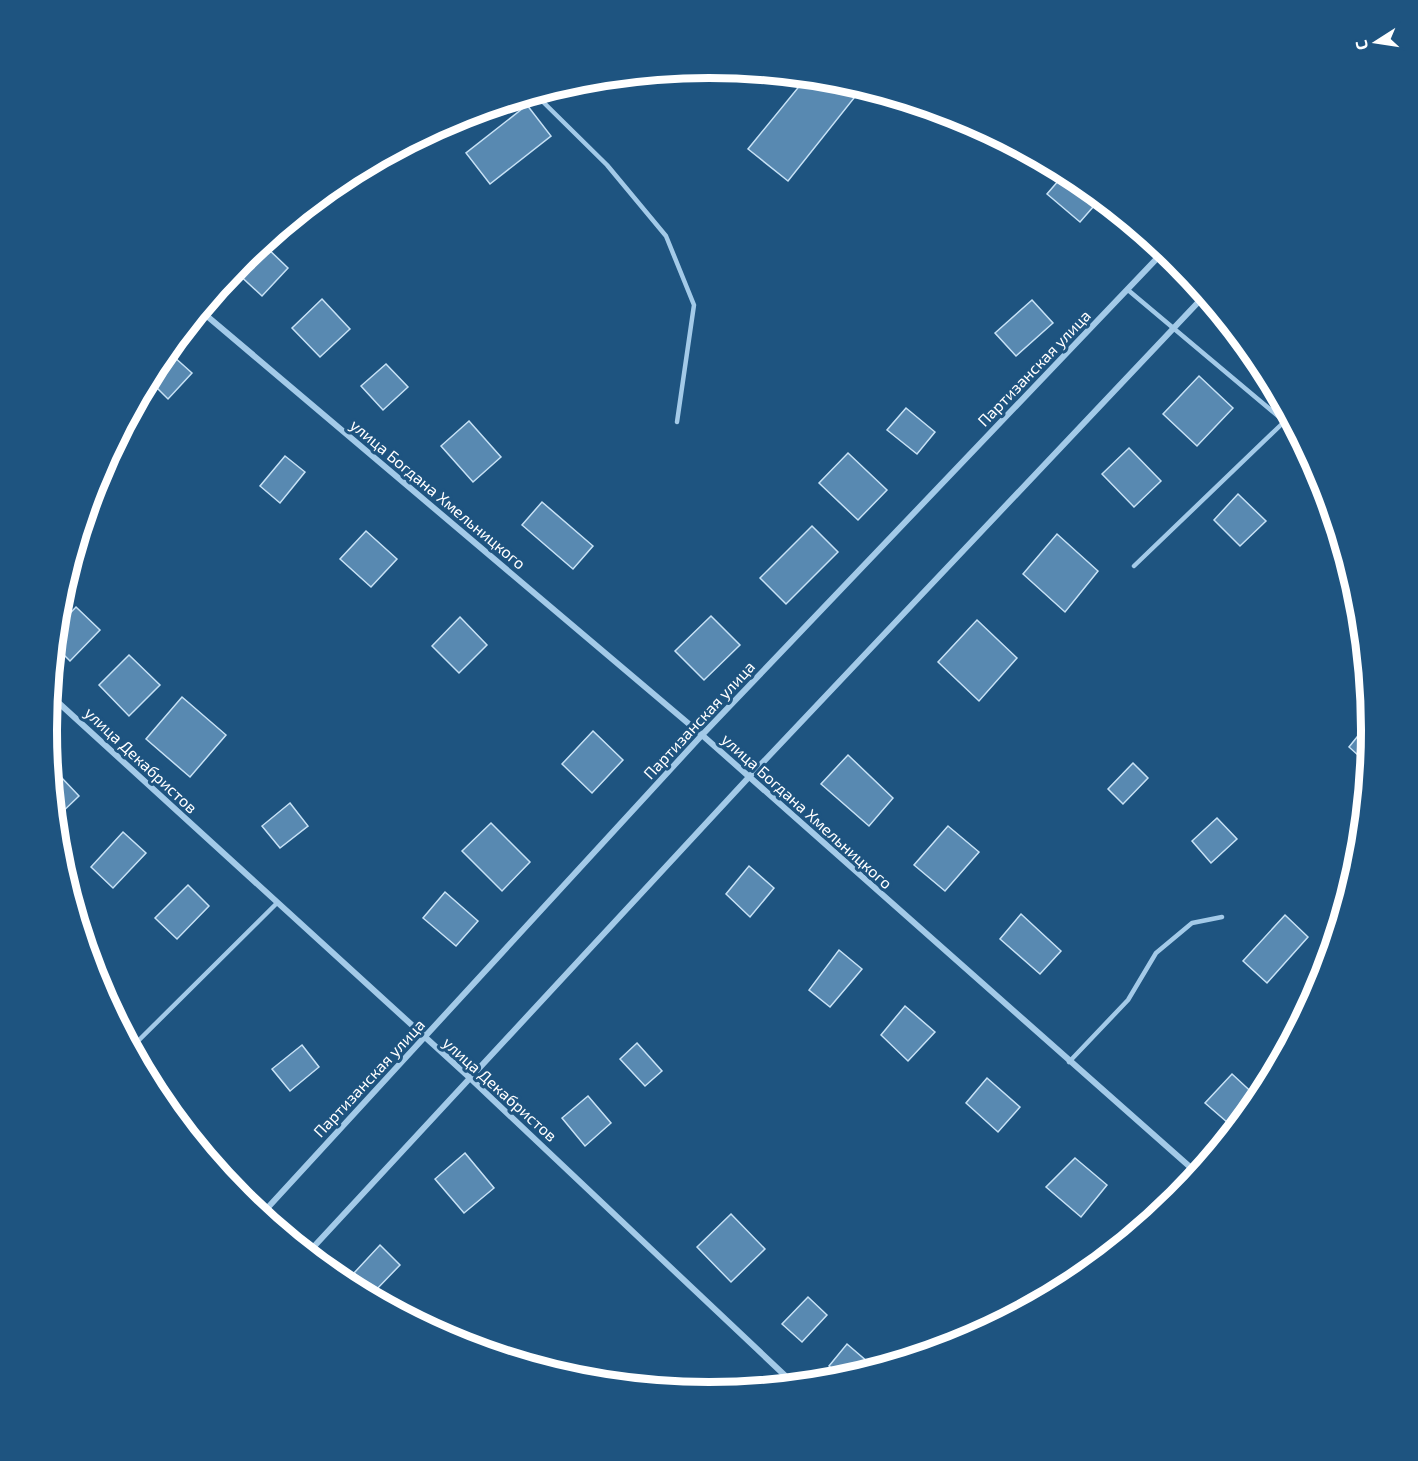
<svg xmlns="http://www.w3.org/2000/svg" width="1418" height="1461" font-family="'Exo 2',sans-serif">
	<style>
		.building { fill: #5889b1; stroke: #c7e2f6; stroke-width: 1.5 }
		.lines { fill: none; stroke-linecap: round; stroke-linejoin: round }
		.service { stroke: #a3cae8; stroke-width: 4.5 }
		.minor { stroke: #a3cae8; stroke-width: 6 }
		.labels { text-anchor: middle; stroke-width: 6; stroke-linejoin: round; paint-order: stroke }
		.street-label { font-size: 16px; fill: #fff; stroke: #1e5480 }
		.rim { fill: none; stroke: #fff; stroke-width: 8 }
	</style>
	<rect width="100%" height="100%" fill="#1e5480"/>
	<g class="building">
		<polygon points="806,78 839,81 862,88 788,181 748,149"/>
		<polygon points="527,105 551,136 490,184 466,153"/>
		<polygon points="1065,173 1100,199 1080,222 1047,194"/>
		<polygon points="263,244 288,268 262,296 234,270"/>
		<polygon points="322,299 350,329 320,357 292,328"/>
		<polygon points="1032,300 1053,323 1016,356 995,333"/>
		<polygon points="1237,334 1260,363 1262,366 1233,338"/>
		<polygon points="173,356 192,373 168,399 150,381"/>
		<polygon points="386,364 408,387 383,410 361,386"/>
		<polygon points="1199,376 1233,408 1197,446 1163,414"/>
		<polygon points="906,408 935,432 917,454 887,430"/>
		<polygon points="469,421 501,457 473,482 441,446"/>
		<polygon points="1129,448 1161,481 1134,507 1102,474"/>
		<polygon points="848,453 887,490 858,520 819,483"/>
		<polygon points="285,456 305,472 280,503 260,486"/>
		<polygon points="1238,494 1266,521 1240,546 1214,520"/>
		<polygon points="542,502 593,546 573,569 522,525"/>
		<polygon points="812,526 838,552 786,604 760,578"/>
		<polygon points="366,531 397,559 371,587 340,559"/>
		<polygon points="1057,534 1098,571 1065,612 1023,574"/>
		<polygon points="76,607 100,630 70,661 55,646 57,627"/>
		<polygon points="711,616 740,645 704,680 675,651"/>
		<polygon points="460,617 487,645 459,673 432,646"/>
		<polygon points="977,620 1017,658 979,701 938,662"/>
		<polygon points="129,655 160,685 129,716 99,685"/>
		<polygon points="182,697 226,735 190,777 146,739"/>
		<polygon points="1370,721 1371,731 1368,764 1349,747"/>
		<polygon points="593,731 623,760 592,793 562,764"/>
		<polygon points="848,755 893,798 869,826 821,784"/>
		<polygon points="1133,763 1148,778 1123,804 1108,789"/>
		<polygon points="61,777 79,796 55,819 52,785"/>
		<polygon points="290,803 308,826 280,848 262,826"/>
		<polygon points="1217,818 1237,839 1211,863 1192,841"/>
		<polygon points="491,823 530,862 502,891 462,851"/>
		<polygon points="948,826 979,852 945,891 914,865"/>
		<polygon points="123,832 146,853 113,888 91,867"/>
		<polygon points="749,866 774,888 750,917 726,894"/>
		<polygon points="188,885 209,906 177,939 155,918"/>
		<polygon points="445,892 478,921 456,946 423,918"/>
		<polygon points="1021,914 1061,951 1040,974 1000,939"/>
		<polygon points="1285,915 1308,937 1267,983 1243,961"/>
		<polygon points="839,950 862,969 830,1007 809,990"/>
		<polygon points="905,1006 935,1032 908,1061 881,1035"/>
		<polygon points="637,1043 662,1071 645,1086 620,1059"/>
		<polygon points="302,1045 319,1067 290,1091 272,1069"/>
		<polygon points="1232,1074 1259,1099 1235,1129 1205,1103"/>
		<polygon points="987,1078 1020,1107 998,1132 966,1103"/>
		<polygon points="588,1096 611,1123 585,1146 562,1118"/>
		<polygon points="465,1153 494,1188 464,1213 435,1179"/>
		<polygon points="1075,1158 1107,1185 1081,1217 1046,1187"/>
		<polygon points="731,1214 765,1249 731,1282 697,1247"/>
		<polygon points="380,1245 400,1265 374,1292 354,1273"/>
		<polygon points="808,1297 827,1315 802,1342 782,1324"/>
		<polygon points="847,1344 876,1369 843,1379 829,1366"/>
	</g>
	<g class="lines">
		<g class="service">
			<polyline points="535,94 607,165 666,236 694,305 677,422"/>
			<polyline points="1128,290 1297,432"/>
			<polyline points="1134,566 1285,421"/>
			<polyline points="131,1048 277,903"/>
			<polyline points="1069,1062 1128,1000 1156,953 1192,923 1222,917"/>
		</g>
		<g class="minor">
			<polyline points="201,311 702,735 1198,1174"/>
			<polyline points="50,695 470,1078 795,1385"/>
			<polyline points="261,1215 702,735 1164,251"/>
			<polyline points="307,1254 749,777 1205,295"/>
		</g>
	</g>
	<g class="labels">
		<g class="street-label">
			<text transform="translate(1034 368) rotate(-46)" y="6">Партизанская улица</text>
			<text transform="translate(438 494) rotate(40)" y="6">улица Богдана Хмельницкого</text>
			<text transform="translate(699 720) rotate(-47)" y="6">Партизанская улица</text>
			<text transform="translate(141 760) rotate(43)" y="6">улица Декабристов</text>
			<text transform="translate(807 811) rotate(42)" y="6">улица Богдана Хмельницкого</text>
			<text transform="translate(369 1078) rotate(-47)" y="6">Партизанская улица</text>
			<text transform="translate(500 1089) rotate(42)" y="6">улица Декабристов</text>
		</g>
	</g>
	<path d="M0 0H1418V1461H0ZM57 730a652 652 0 1 1 1304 0a652 652 0 1 1-1304 0Z" fill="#1e5480" fill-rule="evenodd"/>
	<path class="rim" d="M57 730a652 652 0 1 1 1304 0a652 652 0 1 1-1304 0Z"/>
	<g transform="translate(1376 42) rotate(258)" stroke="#1e5480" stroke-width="4.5" paint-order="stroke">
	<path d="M0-4.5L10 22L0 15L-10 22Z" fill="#ffffff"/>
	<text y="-9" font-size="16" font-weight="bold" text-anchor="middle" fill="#ffffff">С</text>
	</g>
</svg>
